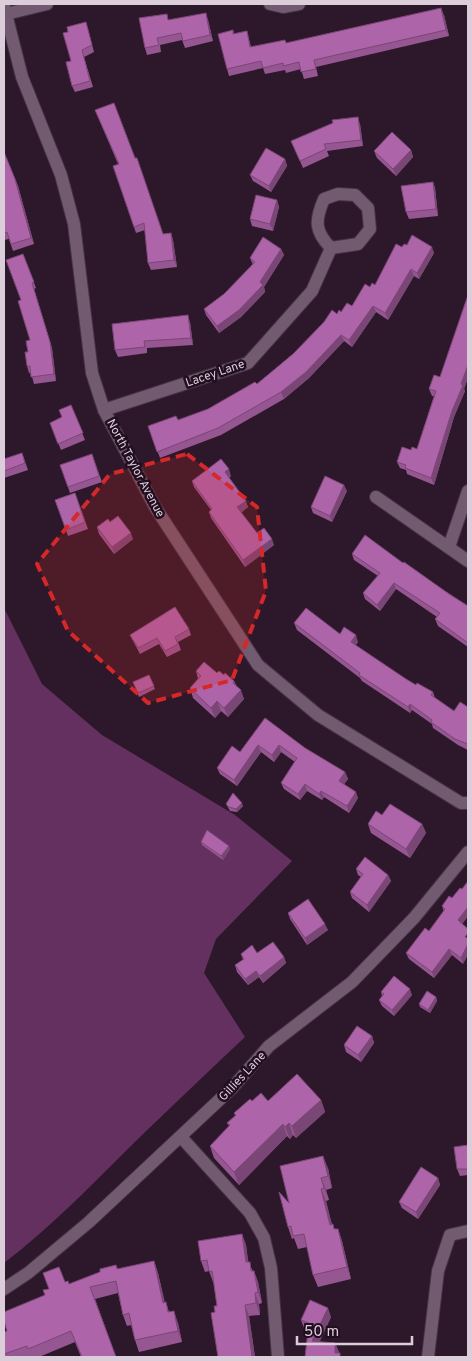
<svg xmlns="http://www.w3.org/2000/svg" width="472" height="1361" font-family="Overpass,sans-serif">
	<style>
		.green { fill: #63305f }
		.lines { fill: none; stroke-linecap: round; stroke-linejoin: round }
		.minor-casing { stroke: #443343; stroke-width: 14 }
		.minor { stroke: #725a70; stroke-width: 12 }
		.wall { fill: #965691 }
		.shaded-wall { fill: #7a4676 }
		.building { fill: #ae64a9; stroke: #7a4676 }
		.marked { fill: #d62828; fill-opacity: 0.2; stroke: #d62828; stroke-width: 4; stroke-dasharray: 10 6; stroke-linejoin: round }
		.labels { text-anchor: middle; stroke-width: 5; stroke-linejoin: round; paint-order: stroke }
		.street-label { font-size: 12px; fill: #dbcdd9; stroke: #220e21 }
	</style>
	<rect width="100%" height="100%" fill="#2c182a"/>
	<path class="green" d="M4 608 42 684 102 735 235 815 292 861 216 939 204 973 245 1037C210 1070 175 1103 140 1137 96 1180 54 1225 4 1263Z"/>
	<g class="lines">
		<defs>
			<g id="minor">
				<polyline points="270,4 283,7 299,4"/>
				<polyline points="4,6 22,77 61,175 74,224 92,373 104,410 155,507 258,665 318,715 461,803 468,803"/>
				<polyline points="6,14 47,4"/>
				<path d="M104 410 248 363 312 291 331 248C314 231 315 220 324 199L338 194 355 195 368 208 370 229 358 244 331 248"/>
				<polyline points="376,497 468,561"/>
				<polyline points="449,547 468,491"/>
				<polyline points="181,1137 250,1213 264,1238 271,1268 278,1357"/>
				<polyline points="4,1289 28,1273 89,1222 232,1088 269,1046 352,982 414,918 468,852"/>
				<polyline points="428,1357 438,1271 450,1235 468,1231"/>
			</g>
		</defs>
		<use href="#minor" class="minor-casing"/>
		<use href="#minor" class="minor"/>
	</g>
	<g class="wall">
		<polygon points="444,15 449,36 316,67 318,76 304,79 301,69 286,73 285,70 265,74 263,68 229,76 227,69 233,30 234,34 247,31 251,47 286,43"/>
		<polygon points="169,20 208,20 213,41 185,48 182,40 160,45 161,52 147,55 145,48"/>
		<polygon points="88,29 94,52 84,57 93,87 75,92 72,86 71,61"/>
		<polygon points="95,110 163,234 171,233 173,240 177,267 151,270 148,263 145,230 136,233 134,227 118,164"/>
		<polygon points="360,124 363,146 327,151 329,156 303,168 291,141"/>
		<polygon points="411,150 413,157 396,176 377,158 374,151"/>
		<polygon points="4,152 18,186 34,244 13,251 9,239 4,240"/>
		<polygon points="285,159 287,166 271,192 253,181 250,175"/>
		<polygon points="433,182 435,188 438,216 409,219 406,212"/>
		<polygon points="277,200 279,207 273,231 252,226 250,219"/>
		<polygon points="407,245 434,253 419,279 414,276 388,320 376,312 352,347 344,341 309,378 284,399 221,435 160,458 148,426 178,420 208,409 257,384 293,354 337,314 352,306 370,287 375,285 402,247"/>
		<polygon points="281,249 284,255 264,287 265,292 241,317 219,333 206,315 204,309 224,294 253,265 250,258"/>
		<polygon points="23,254 36,288 34,289 52,348 56,381 34,384 31,373 29,373 27,366 28,352 30,340 21,300"/>
		<polygon points="468,295 468,378 464,389 465,391 454,417 434,485 407,474 406,470 400,468 397,462 411,450 417,449 434,396 432,396 429,389 440,377"/>
		<polygon points="190,322 193,345 147,348 147,353 118,357 115,350"/>
		<polygon points="71,405 85,440 61,450 50,423 62,417"/>
		<polygon points="22,453 28,470 4,478 4,459"/>
		<polygon points="92,454 102,482 70,493 60,465"/>
		<polygon points="231,476 229,478 248,507 241,512 257,533 274,545 245,567 211,518 209,512 211,510 194,487 192,481"/>
		<polygon points="347,491 332,522 313,513 311,507"/>
		<polygon points="75,493 88,529 68,536 55,500"/>
		<polygon points="110,522 133,539 114,554 99,534 97,527"/>
		<polygon points="352,554 403,563 468,606 468,647 438,626 435,619 437,617 396,589 380,611 365,599 363,593 378,576 354,560"/>
		<polygon points="294,623 340,634 358,642 355,646 406,679 416,685 433,692 435,698 454,711 468,707 468,750 458,745 433,728 432,724 412,710 410,713 362,681 360,678 297,630"/>
		<polygon points="189,629 191,635 178,642 181,650 167,657 159,644 140,654 133,641 130,635"/>
		<polygon points="196,671 217,673 234,681 236,685 244,699 228,717 221,711 215,718 193,698 190,688 198,679"/>
		<polygon points="149,675 155,689 139,697 133,682"/>
		<polygon points="265,718 305,748 345,772 348,779 344,784 358,798 349,813 324,797 322,800 307,791 300,800 284,789 281,783 295,762 281,752 274,762 261,752 237,786 220,774 217,768 240,752"/>
		<polygon points="226,804 243,806 237,812 230,811"/>
		<polygon points="382,815 422,824 426,833 410,858 371,833 368,824"/>
		<polygon points="201,842 230,849 223,860 202,845"/>
		<polygon points="356,869 388,875 391,881 369,912 352,898 350,892 361,877 358,875"/>
		<polygon points="462,889 468,916 462,924 463,964 452,955 434,978 409,959 406,953 429,931 444,912 442,906"/>
		<polygon points="288,913 328,930 307,945 290,919"/>
		<polygon points="257,953 284,957 286,963 263,983 259,977 248,985 237,972 235,965 243,960 241,954"/>
		<polygon points="381,992 412,995 394,1016 382,1006 379,1000 382,996"/>
		<polygon points="436,997 437,1001 430,1013 420,1007 419,1004"/>
		<polygon points="372,1036 374,1043 361,1062 346,1052 344,1045"/>
		<polygon points="321,1100 325,1112 296,1138 293,1135 290,1139 287,1136 239,1185 214,1158 210,1146 229,1126 227,1123 235,1116 234,1113 252,1101"/>
		<polygon points="468,1145 468,1175 460,1176 457,1169"/>
		<polygon points="328,1168 332,1188 326,1190 329,1200 326,1201 332,1225 335,1229 338,1229 342,1241 351,1279 318,1287 313,1275 307,1247 298,1249 294,1238 292,1239 288,1227 289,1203"/>
		<polygon points="438,1178 440,1185 418,1219 402,1208 399,1202"/>
		<polygon points="242,1234 246,1245 248,1262 253,1271 254,1271 258,1282 262,1303 259,1304 260,1315 249,1316 255,1357 218,1357 215,1312 217,1306 214,1282 213,1282 209,1271 205,1272 201,1261"/>
		<polygon points="154,1261 158,1273 165,1303 166,1302 169,1312 178,1323 182,1342 139,1352 135,1340 131,1325 127,1326 123,1315 118,1293 95,1299 116,1357 81,1357 75,1342 39,1357 4,1357 4,1332 7,1331 45,1295 65,1282 69,1284 100,1272 116,1265 118,1269"/>
		<polygon points="331,1317 319,1342 335,1343 339,1353 305,1357 308,1330 304,1328 301,1320"/>
	</g>
	<g class="shaded-wall">
		<polygon points="441,8 444,15 449,36 446,30"/>
		<polygon points="206,13 208,20 213,41 210,35"/>
		<polygon points="358,117 360,124 363,146 361,140"/>
		<polygon points="411,150 413,157 396,176 393,169"/>
		<polygon points="285,159 287,166 271,192 269,186"/>
		<polygon points="15,179 18,186 34,244 31,238"/>
		<polygon points="433,182 435,188 438,216 436,209"/>
		<polygon points="277,200 279,207 273,231 270,224"/>
		<polygon points="171,233 173,240 177,267 174,260"/>
		<polygon points="432,247 434,253 419,279 417,273"/>
		<polygon points="281,249 284,255 264,287 265,292 241,317 219,333 217,326 260,282"/>
		<polygon points="411,269 414,276 388,320 385,313"/>
		<polygon points="32,283 52,348 56,381 54,374"/>
		<polygon points="373,306 376,312 352,347 349,340"/>
		<polygon points="188,315 190,322 193,345 191,338"/>
		<polygon points="341,335 344,341 309,378 284,399 281,392"/>
		<polygon points="468,365 468,378 464,389 465,391 454,417 434,485 431,478 452,411"/>
		<polygon points="229,469 231,476 228,479 225,472"/>
		<polygon points="344,485 347,491 332,522 330,516"/>
		<polygon points="246,501 248,507 240,514 237,507"/>
		<polygon points="131,533 133,539 114,554 112,547"/>
		<polygon points="272,539 274,545 245,567 243,560"/>
		<polygon points="394,583 396,589 380,611 377,605"/>
		<polygon points="356,635 358,642 353,649 351,642"/>
		<polygon points="241,690 244,699 228,717 224,708"/>
		<polygon points="217,701 221,711 215,718 211,708"/>
		<polygon points="410,704 412,710 410,713 408,707"/>
		<polygon points="258,745 261,752 237,786 234,780"/>
		<polygon points="279,745 281,752 274,762 272,755"/>
		<polygon points="345,772 348,779 342,787 339,781"/>
		<polygon points="305,784 307,791 300,800 298,794"/>
		<polygon points="321,791 324,797 322,800 319,794"/>
		<polygon points="356,792 358,798 349,813 347,806"/>
		<polygon points="242,803 243,806 237,812 236,809"/>
		<polygon points="422,824 426,833 410,858 406,849"/>
		<polygon points="229,846 230,849 223,860 221,856"/>
		<polygon points="388,875 391,881 369,912 367,905"/>
		<polygon points="468,907 468,916 460,927 458,920"/>
		<polygon points="325,924 328,930 307,945 305,938"/>
		<polygon points="468,944 468,955 463,964 461,958"/>
		<polygon points="449,949 452,955 434,978 432,972"/>
		<polygon points="284,957 286,963 263,983 260,976"/>
		<polygon points="256,971 259,977 248,985 245,979"/>
		<polygon points="410,989 412,995 394,1016 392,1010"/>
		<polygon points="436,997 437,1001 430,1013 428,1010"/>
		<polygon points="372,1036 374,1043 361,1062 358,1055"/>
		<polygon points="321,1100 325,1112 296,1138 292,1126"/>
		<polygon points="289,1123 293,1135 290,1139 285,1127"/>
		<polygon points="283,1124 287,1136 239,1185 234,1172"/>
		<polygon points="323,1156 328,1168 332,1188 328,1176"/>
		<polygon points="321,1178 326,1190 329,1200 324,1188"/>
		<polygon points="438,1178 440,1185 418,1219 416,1212"/>
		<polygon points="321,1189 326,1201 335,1237 330,1225"/>
		<polygon points="338,1229 342,1241 351,1279 347,1267"/>
		<polygon points="242,1234 246,1245 250,1273 246,1262"/>
		<polygon points="154,1261 158,1273 167,1315 163,1303"/>
		<polygon points="254,1271 258,1282 262,1303 258,1292"/>
		<polygon points="255,1293 259,1304 260,1315 256,1303"/>
		<polygon points="245,1305 249,1316 255,1357 252,1357"/>
		<polygon points="328,1308 331,1317 316,1350 312,1341"/>
		<polygon points="174,1311 178,1323 182,1342 178,1331"/>
		<polygon points="335,1343 339,1352 338,1357 335,1353"/>
	</g>
	<g class="building">
		<polygon points="441,8 446,30 314,60 316,69 301,72 299,62 283,66 283,63 263,68 261,61 227,69 218,34 233,30 233,34 247,31 250,47 285,40 286,43"/>
		<polygon points="206,13 210,35 183,41 181,33 157,38 159,45 145,48 139,18 167,14 168,20"/>
		<polygon points="86,22 92,45 82,50 90,81 72,86 66,62 71,61 63,33 68,32 67,27"/>
		<polygon points="114,103 135,158 137,158 163,234 171,233 174,260 148,263 144,223 134,227 113,166 119,164 95,110"/>
		<polygon points="358,117 361,140 324,144 326,149 300,161 291,141 333,123 332,120"/>
		<polygon points="392,132 411,150 393,169 374,151"/>
		<polygon points="266,148 285,159 269,186 250,175"/>
		<polygon points="4,152 15,179 31,238 11,244 7,232 4,233"/>
		<polygon points="433,182 436,209 406,212 401,186"/>
		<polygon points="256,195 277,200 270,224 250,219"/>
		<polygon points="412,235 432,247 417,273 411,269 385,313 373,306 349,340 341,335 306,372 281,392 218,428 157,452 148,426 176,416 178,420 208,409 255,382 257,384 293,354 324,322 332,310 337,314 339,310 341,312 347,303 352,306 365,284 370,287 372,283 375,285 396,244 402,247 404,244 407,245"/>
		<polygon points="263,237 281,249 260,282 263,285 239,310 217,326 204,309 224,294 255,262 250,258"/>
		<polygon points="23,254 34,282 32,283 50,342 54,374 31,377 30,366 27,366 25,352 28,352 26,341 30,340 18,301 21,300 6,260"/>
		<polygon points="468,295 468,365 461,384 463,385 452,411 431,478 405,468 406,465 397,462 402,447 411,450 412,447 417,449 436,391 429,389 434,375 440,377"/>
		<polygon points="188,315 191,338 144,341 145,347 115,350 112,324"/>
		<polygon points="71,405 83,433 58,444 50,423 62,417 59,410"/>
		<polygon points="22,453 25,463 4,471 4,459"/>
		<polygon points="92,454 99,476 68,487 60,465"/>
		<polygon points="221,459 229,469 225,472 246,501 237,507 257,533 264,528 272,539 243,560 209,512 212,509 192,481"/>
		<polygon points="325,476 344,485 330,516 311,507"/>
		<polygon points="75,493 85,522 66,530 55,500"/>
		<polygon points="118,516 131,533 112,547 97,527 108,519 110,522"/>
		<polygon points="365,535 403,563 404,562 449,594 468,606 468,643 435,619 440,613 394,583 377,605 363,593 380,573 352,554"/>
		<polygon points="175,607 189,629 175,637 178,644 165,651 157,638 138,648 130,635"/>
		<polygon points="306,608 340,634 344,627 356,635 351,642 406,679 416,685 417,683 433,692 431,695 454,711 460,702 468,707 468,744 455,739 431,722 432,720 410,704 408,707 359,675 360,673 294,623"/>
		<polygon points="204,662 217,673 219,671 224,675 225,673 234,681 233,683 241,690 224,708 217,701 211,708 190,688 201,676 196,671"/>
		<polygon points="149,675 154,686 138,693 133,682"/>
		<polygon points="265,718 305,748 345,772 339,781 356,792 347,806 321,791 319,794 305,784 298,794 281,783 297,758 279,745 272,755 258,745 234,780 217,768 232,746 240,752"/>
		<polygon points="233,793 242,803 236,809 229,807 226,804"/>
		<polygon points="390,804 422,824 406,849 368,824 376,811 382,815"/>
		<polygon points="207,830 229,846 221,856 201,842"/>
		<polygon points="365,857 388,875 367,905 350,892 363,874 356,869"/>
		<polygon points="468,881 468,907 458,920 468,929 468,933 465,937 468,938 468,944 461,958 449,949 432,972 406,953 425,928 429,931 445,909 442,906 449,896 452,898 460,888 462,889"/>
		<polygon points="308,899 325,924 305,938 288,913"/>
		<polygon points="273,942 284,957 260,976 256,971 245,979 235,965 244,959 241,954 252,945 257,953"/>
		<polygon points="394,976 410,989 392,1010 379,1000 384,994 381,992"/>
		<polygon points="427,991 436,997 428,1010 419,1004"/>
		<polygon points="357,1026 372,1036 358,1055 344,1045"/>
		<polygon points="297,1074 321,1100 292,1126 289,1123 285,1127 283,1124 234,1172 210,1146 230,1125 227,1123 236,1115 234,1113 250,1099 252,1101 261,1093 268,1101"/>
		<polygon points="468,1145 468,1169 457,1169 454,1147"/>
		<polygon points="323,1156 328,1176 321,1178 324,1188 321,1189 330,1225 333,1224 334,1229 338,1229 347,1267 313,1275 304,1234 293,1236 291,1226 288,1227 279,1192 289,1203 280,1166"/>
		<polygon points="421,1167 438,1178 416,1212 399,1202"/>
		<polygon points="242,1234 246,1262 250,1262 251,1271 254,1271 258,1292 255,1293 256,1303 245,1305 252,1357 218,1357 211,1313 215,1312 214,1306 217,1306 212,1271 209,1271 207,1260 201,1261 198,1241"/>
		<polygon points="154,1261 163,1303 166,1302 168,1312 174,1311 178,1331 135,1340 129,1313 123,1315 116,1281 90,1287 116,1357 82,1357 71,1331 28,1349 27,1346 4,1354 4,1332 7,1331 4,1321 4,1312 45,1295 43,1290 49,1289 43,1273 59,1267 65,1282 68,1281 69,1284 100,1272 100,1269 116,1265 117,1269"/>
		<polygon points="310,1300 328,1308 312,1341 335,1343 335,1353 340,1353 340,1357 305,1357 309,1323 301,1320"/>
	</g>
	<path class="marked" d="M187 454 257 507 266 591 232 680 148 703 68 631 37 564 110 474Z"/>
	<g class="labels">
		<g class="street-label">
			<text transform="translate(215 373) rotate(-19)" y="4">Lacey Lane</text>
			<text transform="translate(136 468) rotate(62)" y="4">North Taylor Avenue</text>
			<text transform="translate(242 1076) rotate(-47)" y="4">Gillies Lane</text>
		</g>
	</g>
	<rect width="472" height="1361" fill="none" stroke="#dbcdd9" stroke-width="10"/>
	<path d="M297 1336v8h115v-8" fill="none" stroke="#dbcdd9" stroke-width="2.5"/>
	<text x="304" y="1336" font-size="15" fill="#dbcdd9" stroke="#220e21" stroke-width="4" paint-order="stroke">50 m</text>
</svg>
